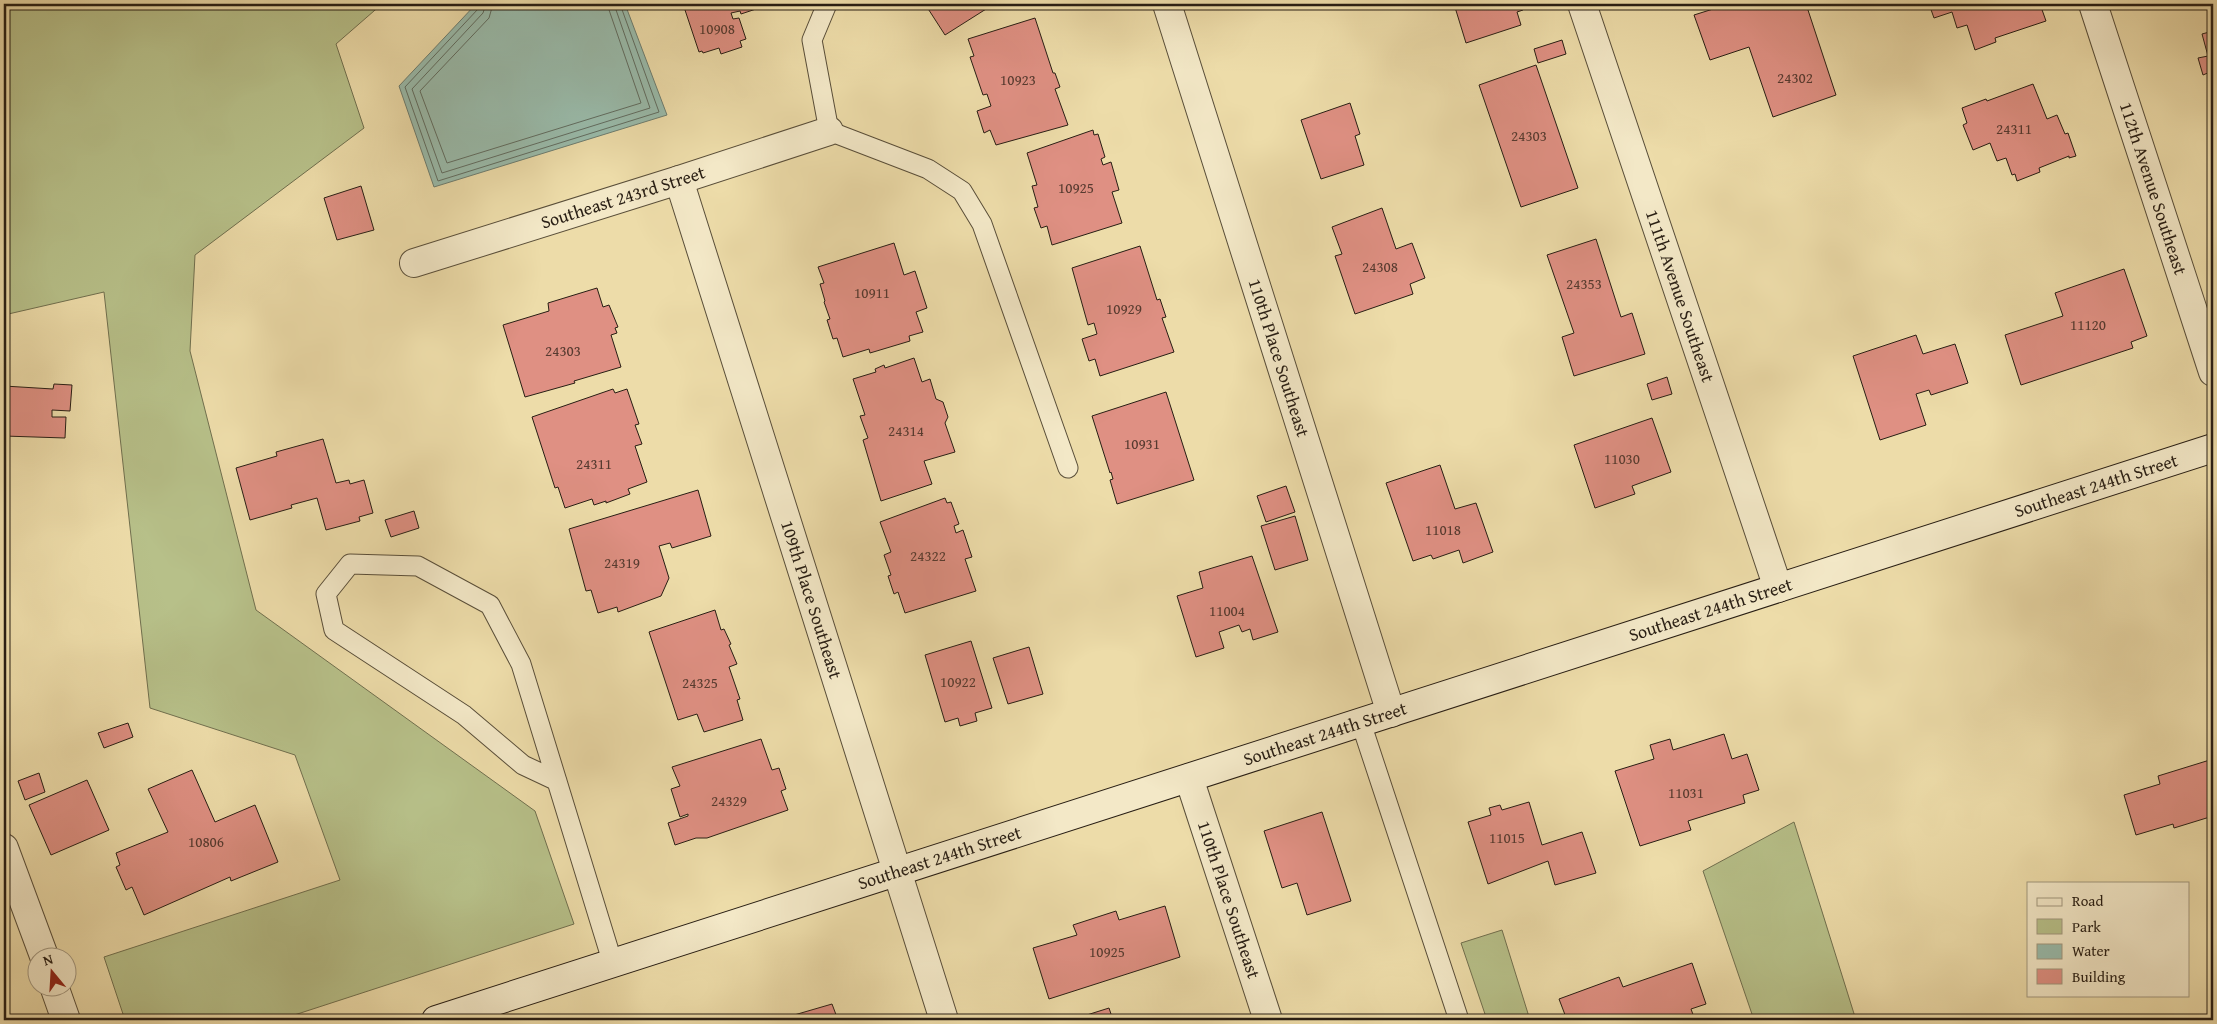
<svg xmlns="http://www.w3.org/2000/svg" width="2217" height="1024" font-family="'Gentium Book Plus',serif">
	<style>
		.green { fill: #b7c089; stroke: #706f4e }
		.water { fill: #99bbab; stroke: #6c7c6f }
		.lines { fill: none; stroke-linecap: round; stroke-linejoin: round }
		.shore { stroke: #606c60; stroke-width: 1 }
		.building { fill: #df9083; stroke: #281e14 }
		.lane-casing { stroke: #594e39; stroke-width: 21 }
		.street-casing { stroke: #594e39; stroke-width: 30 }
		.secondary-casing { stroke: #281e14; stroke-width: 30 }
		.lane { stroke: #f3e8c7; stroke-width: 19 }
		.street { stroke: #f3e8c7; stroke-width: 28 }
		.secondary { stroke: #f3e8c7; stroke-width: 28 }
		.labels { text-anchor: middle; stroke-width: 4; stroke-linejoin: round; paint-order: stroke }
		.number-label { font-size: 15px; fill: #563a30 }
		.street-label { font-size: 18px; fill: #281e14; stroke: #f3e8c7 }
	</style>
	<rect width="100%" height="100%" fill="#eddca9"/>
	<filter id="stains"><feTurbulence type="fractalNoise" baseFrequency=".004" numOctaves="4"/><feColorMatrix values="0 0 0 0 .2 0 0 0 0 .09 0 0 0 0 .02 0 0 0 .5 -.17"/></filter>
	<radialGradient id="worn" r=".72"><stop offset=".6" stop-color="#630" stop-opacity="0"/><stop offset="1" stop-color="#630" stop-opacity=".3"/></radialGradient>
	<g class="green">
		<polygon points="4,4 382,4 336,44 364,128 195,255 190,351 256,610 535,811 574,924 279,1020 125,1020 104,957 340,880 295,755 150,708 104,292 4,315"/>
		<polygon points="1794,822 1856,1020 1754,1020 1703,871"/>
		<polygon points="1502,930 1530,1020 1487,1020 1461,943"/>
	</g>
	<polygon class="water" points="476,4 625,4 667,115 434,187 399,86"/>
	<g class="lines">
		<g class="shore">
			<polyline points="480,4 478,9 405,87 438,181 659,112 620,4"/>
			<polyline points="486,4 483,13 412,89 442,173 650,108 614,4"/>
			<polyline points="493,4 489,18 420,91 447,163 641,103 607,4"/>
		</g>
	</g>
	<g class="building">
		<polygon points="683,4 771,4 741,14 740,11 731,13 733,19 739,18 746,39 740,41 742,47 721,54 719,48 703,53 702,51 699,52"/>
		<polygon points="925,4 994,4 945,35"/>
		<polygon points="1454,4 1521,4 1523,10 1517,12 1521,25 1466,43"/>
		<polygon points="1729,4 1740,4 1740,6 1749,4 1806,4 1836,95 1773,117 1749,47 1710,60 1694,15"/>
		<polygon points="1929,4 2040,4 2046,21 1995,38 1996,42 1975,50 1967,25 1957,28 1952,12 1934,18"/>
		<polygon points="2206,4 2213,4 2213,25"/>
		<polygon points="1035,18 1053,73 1055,73 1060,87 1055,89 1068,125 996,145 990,130 984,133 977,111 991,106 987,94 983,95 970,57 974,56 968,39"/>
		<polygon points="2213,31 2213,76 2212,77 2210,72 2203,75 2198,58 2208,56 2202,34"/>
		<polygon points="1562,40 1566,54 1538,63 1534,49"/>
		<polygon points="1536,65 1578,188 1521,207 1479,85"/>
		<polygon points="2033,84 2047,119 2057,115 2065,134 2068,133 2076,156 2069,158 2069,156 2039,168 2040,172 2017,181 2015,174 2012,175 2006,158 1997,161 1990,143 1973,150 1963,125 1967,123 1962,108 1986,99 1987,101"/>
		<polygon points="1350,103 1360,134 1355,136 1364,165 1321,179 1301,120"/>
		<polygon points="1093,130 1094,135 1098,134 1105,157 1101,159 1103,165 1111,162 1119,190 1112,192 1122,223 1052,245 1047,226 1041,228 1034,208 1038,207 1032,186 1037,185 1027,153"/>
		<polygon points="361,186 374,230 337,240 324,198"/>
		<polygon points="1382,208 1396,249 1412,243 1425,278 1410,284 1413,294 1355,314 1335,256 1342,254 1332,227"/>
		<polygon points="1596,239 1621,317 1632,313 1645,354 1574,376 1562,337 1574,333 1547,255"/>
		<polygon points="894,243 904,275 915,271 927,308 916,312 923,332 909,336 910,341 870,353 869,349 843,357 837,338 833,339 827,320 830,319 824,302 825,301 820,284 824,283 818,267"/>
		<polygon points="1140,246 1157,300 1160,299 1166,317 1162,318 1174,352 1100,376 1095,359 1089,361 1082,339 1097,334 1094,323 1088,325 1072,268"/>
		<polygon points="2124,269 2147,336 2131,342 2133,348 2021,385 2005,335 2063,316 2055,293"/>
		<polygon points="597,288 603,307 609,305 618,327 615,328 617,333 611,335 621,367 574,381 575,383 525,397 503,325 549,311 548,303"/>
		<polygon points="1916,335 1923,354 1955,344 1968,383 1931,395 1929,390 1916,394 1926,425 1880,440 1853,356"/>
		<polygon points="914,358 922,382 930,379 936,399 943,402 948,417 945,423 955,452 924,461 932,484 881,501 863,440 868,438 860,416 865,415 853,379 876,372 875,369 884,365 885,368"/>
		<polygon points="1667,377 1672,394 1652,400 1647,384"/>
		<polygon points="54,384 72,385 70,411 52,410 52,417 66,417 65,438 4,436 4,386 53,389"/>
		<polygon points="613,389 615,393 627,389 639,424 635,425 642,444 635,446 647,482 628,489 630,494 606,503 606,501 594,505 592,499 565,508 558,487 555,488 532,417"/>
		<polygon points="1166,392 1194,480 1117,504 1110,480 1113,479 1111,472 1110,473 1092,416"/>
		<polygon points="1652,418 1671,472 1632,486 1635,494 1595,508 1574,445"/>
		<polygon points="323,439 336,483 349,480 350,484 364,480 373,513 359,517 360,521 326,530 317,498 291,505 292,508 250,520 236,468 277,456 276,452"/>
		<polygon points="1440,465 1455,509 1476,503 1493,552 1463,563 1459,550 1433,559 1431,555 1413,561 1386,483"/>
		<polygon points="1286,486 1295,512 1266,522 1257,496"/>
		<polygon points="698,490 711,536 672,548 670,543 659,546 669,578 661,596 618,612 617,607 598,613 591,590 586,591 569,529"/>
		<polygon points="945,498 947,503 951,502 959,524 954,526 956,533 963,530 972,557 965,559 976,591 905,613 898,592 894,594 888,576 891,575 884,555 891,552 880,522"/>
		<polygon points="414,511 419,528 391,537 385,520"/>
		<polygon points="1295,516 1308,560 1275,570 1261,526"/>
		<polygon points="1252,556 1278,632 1253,640 1250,629 1242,632 1239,625 1219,632 1224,648 1196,657 1177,596 1203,588 1199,572"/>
		<polygon points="715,610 721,630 724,629 731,644 729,645 737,664 729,667 740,699 737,700 743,720 704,732 697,714 678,720 649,632"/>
		<polygon points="971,641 992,708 975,713 977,721 960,726 958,718 945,722 925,655"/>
		<polygon points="1029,647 1043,694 1008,704 993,658"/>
		<polygon points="128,723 133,737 104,748 98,733"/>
		<polygon points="1724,734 1732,759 1747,754 1759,790 1743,795 1745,803 1688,821 1691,830 1640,846 1615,771 1654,759 1650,745 1670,739 1673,750"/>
		<polygon points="761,739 772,770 779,768 786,789 781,791 788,810 707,838 696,838 675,845 668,823 688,816 688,814 680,817 671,789 680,786 672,767"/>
		<polygon points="2213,744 2213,816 2174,828 2173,824 2136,835 2124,795 2160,784 2158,776 2213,759 2209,746"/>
		<polygon points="192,770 215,822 255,805 278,862 231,881 230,877 144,915 132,887 126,890 116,867 120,865 116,853 168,832 148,789"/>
		<polygon points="39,773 45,792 25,800 18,781"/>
		<polygon points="87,780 109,830 51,855 29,805"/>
		<polygon points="1529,802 1542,845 1582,832 1596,873 1555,885 1548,861 1488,884 1468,822 1491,815 1489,808 1500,805 1502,810"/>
		<polygon points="1322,812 1351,901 1307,915 1297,883 1282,888 1264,831"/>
		<polygon points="1165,906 1180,957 1049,999 1033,948 1077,935 1073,925 1116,911 1119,920"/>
		<polygon points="1692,963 1706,1004 1691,1009 1695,1020 1567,1020 1559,999 1619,977 1623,987"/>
		<polygon points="832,1004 838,1020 777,1020"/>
		<polygon points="1109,1008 1113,1020 1071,1020"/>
	</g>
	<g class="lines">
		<defs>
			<g id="lane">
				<polyline points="827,4 812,40 829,131 928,169 962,191 982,224 1068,468"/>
				<polyline points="1361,723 1459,1020"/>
				<polyline points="557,781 523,765 464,715 334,630 326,594 350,564 418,566 490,605 521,664 613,964"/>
			</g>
			<g id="street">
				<path id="s1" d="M1167 4 1391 713"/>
				<path id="s2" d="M1582 4 1778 588"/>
				<path id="s3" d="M2093 4 2213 372"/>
				<path id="s4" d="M679 180 944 1020"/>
				<path id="s5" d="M414 263 679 180 829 131"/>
				<path id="s6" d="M1189 778 1268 1020"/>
				<polyline points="4,848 44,956"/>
				<polyline points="54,986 66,1020"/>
			</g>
			<g id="secondary">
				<path id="s7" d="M436 1020 2213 448"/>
			</g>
		</defs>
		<use href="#lane" class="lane-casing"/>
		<use href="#street" class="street-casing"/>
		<use href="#secondary" class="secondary-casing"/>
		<use href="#lane" class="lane"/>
		<use href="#street" class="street"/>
		<use href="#secondary" class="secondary"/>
	</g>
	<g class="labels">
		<g class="number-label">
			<text x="717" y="34">10908</text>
			<text x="1795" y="83">24302</text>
			<text x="1018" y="85">10923</text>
			<text x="2014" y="134">24311</text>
			<text x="1529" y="141">24303</text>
			<text x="1076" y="193">10925</text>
			<text x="1380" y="272">24308</text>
			<text x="1584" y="289">24353</text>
			<text x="872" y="298">10911</text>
			<text x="1124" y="314">10929</text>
			<text x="2088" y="330">11120</text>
			<text x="563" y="356">24303</text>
			<text x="906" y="436">24314</text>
			<text x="1142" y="449">10931</text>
			<text x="1622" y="464">11030</text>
			<text x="594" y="469">24311</text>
			<text x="1443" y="535">11018</text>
			<text x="928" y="561">24322</text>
			<text x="622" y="568">24319</text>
			<text x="1227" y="616">11004</text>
			<text x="958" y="687">10922</text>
			<text x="700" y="688">24325</text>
			<text x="1686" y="798">11031</text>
			<text x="729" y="806">24329</text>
			<text x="1507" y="843">11015</text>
			<text x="206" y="847">10806</text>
			<text x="1107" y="957">10925</text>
		</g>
		<g class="street-label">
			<text dy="6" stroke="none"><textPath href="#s3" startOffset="194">112th Avenue Southeast</textPath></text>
			<text dy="6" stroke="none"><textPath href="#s5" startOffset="219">Southeast 243rd Street</textPath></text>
			<text dy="6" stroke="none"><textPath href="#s2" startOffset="308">111th Avenue Southeast</textPath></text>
			<text dy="6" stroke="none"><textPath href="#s1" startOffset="371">110th Place Southeast</textPath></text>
			<text dy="6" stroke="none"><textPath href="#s7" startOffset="1744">Southeast 244th Street</textPath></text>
			<text dy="6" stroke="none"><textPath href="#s4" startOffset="440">109th Place Southeast</textPath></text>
			<text dy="6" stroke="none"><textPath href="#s7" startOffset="1339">Southeast 244th Street</textPath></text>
			<text dy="6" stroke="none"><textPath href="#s7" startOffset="934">Southeast 244th Street</textPath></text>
			<text dy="6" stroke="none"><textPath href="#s7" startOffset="529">Southeast 244th Street</textPath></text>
			<text dy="6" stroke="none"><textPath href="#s6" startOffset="128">110th Place Southeast</textPath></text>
		</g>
	</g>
	<rect width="2217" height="1024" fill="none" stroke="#eddca9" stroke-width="20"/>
	<rect x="5" y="5" width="2207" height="1014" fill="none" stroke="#281e14" stroke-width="2.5"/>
	<rect x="10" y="10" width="2197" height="1004" fill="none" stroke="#281e14"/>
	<rect x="2027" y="882" width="162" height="115" fill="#f3e8c7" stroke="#a2977f"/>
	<rect x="2037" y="898" width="25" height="8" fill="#f3e8c7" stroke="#a2977f"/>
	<text x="2072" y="906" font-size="15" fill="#281e14">Road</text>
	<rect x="2037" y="919" width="25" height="15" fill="#b7c089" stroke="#a2977f"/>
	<text x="2072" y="932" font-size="15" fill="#281e14">Park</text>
	<rect x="2037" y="944" width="25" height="15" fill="#99bbab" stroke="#a2977f"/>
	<text x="2072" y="956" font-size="15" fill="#281e14">Water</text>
	<rect x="2037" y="969" width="25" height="15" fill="#df9083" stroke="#a2977f"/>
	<text x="2072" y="982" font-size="15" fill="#281e14">Building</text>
	<g transform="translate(52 972) rotate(342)"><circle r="24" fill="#f3e8c7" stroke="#a2977f"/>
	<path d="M0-4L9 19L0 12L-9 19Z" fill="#8f2418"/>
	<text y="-8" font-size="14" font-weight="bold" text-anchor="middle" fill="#281e14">N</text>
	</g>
	<rect width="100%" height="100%" filter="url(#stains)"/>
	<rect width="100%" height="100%" fill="url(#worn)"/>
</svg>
